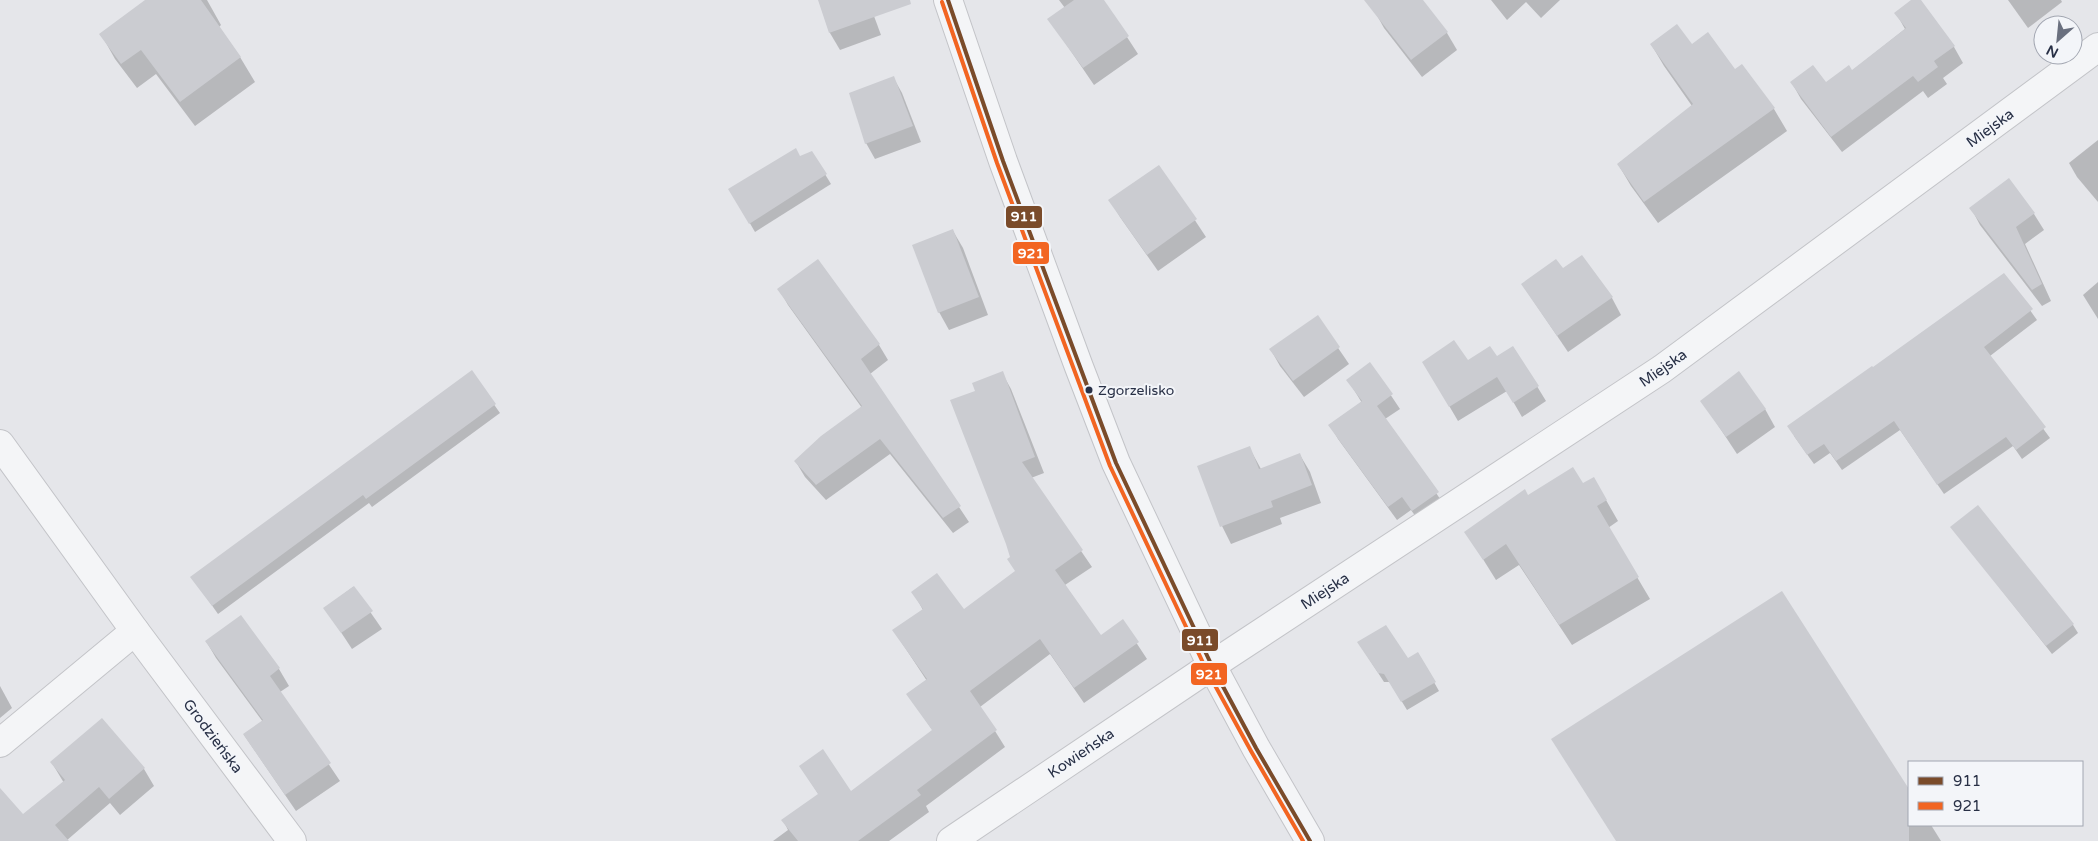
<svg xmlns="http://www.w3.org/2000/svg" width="2098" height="841" font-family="'Varela Round',sans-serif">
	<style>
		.shadow { fill: #0003 }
		.building { fill: #cbccd1 }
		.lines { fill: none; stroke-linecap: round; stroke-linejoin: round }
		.minor-casing { stroke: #c3c4c8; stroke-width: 30 }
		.tertiary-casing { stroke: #c3c4c8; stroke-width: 30 }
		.minor { stroke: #f4f5f7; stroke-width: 28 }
		.tertiary { stroke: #f4f5f7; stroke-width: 28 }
		.bus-1-casing { stroke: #f3f5f9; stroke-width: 8 }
		.bus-2-casing { stroke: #f3f5f9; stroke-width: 8 }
		.bus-1 { stroke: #7a4b2a; stroke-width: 4 }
		.bus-2 { stroke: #f26522; stroke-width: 4 }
		.bus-dot { fill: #283046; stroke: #f3f5f9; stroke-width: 2 }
		.labels { text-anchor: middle; stroke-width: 4; stroke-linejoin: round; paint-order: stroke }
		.bus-label { font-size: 14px; fill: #283046; stroke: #f3f5f9; text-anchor: start }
		.street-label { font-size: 15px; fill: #283046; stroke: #f3f5f9 }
		.line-badge { stroke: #f3f5f9; stroke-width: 2 }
		.badge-label { font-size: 14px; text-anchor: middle; font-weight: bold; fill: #fff }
	</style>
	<rect width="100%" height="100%" fill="#e5e6ea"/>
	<g class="shadow">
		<polygon points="148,0 207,0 221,25 219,27 240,57 255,82 195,126 156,74 137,88 115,59 101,34"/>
		<polygon points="819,0 868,0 881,35 840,50 830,33"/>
		<polygon points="1059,0 1103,0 1138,54 1094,85 1049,19 1065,8"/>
		<polygon points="1387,0 1421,0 1447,33 1457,50 1422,77 1384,28 1374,10"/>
		<polygon points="1491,0 1560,0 1541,18 1526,2 1507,20"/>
		<polygon points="1913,0 1920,0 1954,47 1963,63 1943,78 1947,84 1928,98 1923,91 1842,152 1801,99 1792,83 1826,84 1852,71 1905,29 1896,13"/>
		<polygon points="2008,0 2061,0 2062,2 2028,28"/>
		<polygon points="1651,44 1692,46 1735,71 1742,65 1774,109 1787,131 1658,223 1631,186 1618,164 1692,106 1664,66"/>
		<polygon points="893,77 902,93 921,142 875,159 866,143"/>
		<polygon points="2098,140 2098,202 2077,177 2069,163"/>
		<polygon points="812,153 831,184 755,232 730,189"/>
		<polygon points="1159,166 1206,237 1158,271 1120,217 1110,200"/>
		<polygon points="1971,208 2034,214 2044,230 2025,244 2051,301 2042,306 1980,225"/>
		<polygon points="953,231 963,248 988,315 949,330 939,312"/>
		<polygon points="818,261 879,345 888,360 870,374 969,522 953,533 890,454 826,500 805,477 796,462 862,408 788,305 779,289"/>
		<polygon points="1563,270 1612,298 1621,315 1568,352 1522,284"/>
		<polygon points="2004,274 2037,320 1990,356 2050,438 2022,459 2013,446 1944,494 1900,430 1842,470 1830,453 1814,464 1794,436 1873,369"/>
		<polygon points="2098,282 2098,319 2083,295"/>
		<polygon points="1317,317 1349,364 1304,397 1280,366 1271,350"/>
		<polygon points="1513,347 1546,401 1522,417 1507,391 1458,421 1424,363 1467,362 1496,358"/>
		<polygon points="1370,364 1400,409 1385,419 1445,506 1421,524 1411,510 1397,520 1338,439 1330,425 1362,403 1348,380"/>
		<polygon points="471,372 500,413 372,507 369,503 218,614 192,577"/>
		<polygon points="1002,373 1011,389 1044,473 1031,478 1092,567 1065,585 1101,637 1122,621 1147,659 1084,703 1050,654 980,707 1005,747 926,806 929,812 889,841 773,841 788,830 783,820 819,795 801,767 851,792 933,731 908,694 927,681 894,631 923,610 913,592 963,611 1016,572 977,391"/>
		<polygon points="1702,401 1765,409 1775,427 1737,454"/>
		<polygon points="1249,447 1261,469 1300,455 1310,472 1321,503 1280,518 1282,524 1231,544 1222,526"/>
		<polygon points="1527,497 1606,500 1618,521 1608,528 1650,599 1572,645 1519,565 1496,580 1466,532"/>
		<polygon points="1952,527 2073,625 2078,633 2052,654"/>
		<polygon points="353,587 382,629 352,649 325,608"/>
		<polygon points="1782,593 1909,791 1909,825 1931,825 1941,841 1617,841"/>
		<polygon points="206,641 279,669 289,686 280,692 340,781 296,811 244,735 263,722 216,658"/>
		<polygon points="1364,651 1408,659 1418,654 1439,691 1407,710 1390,682 1384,682"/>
		<polygon points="0,686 12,708 0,718"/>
		<polygon points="102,720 144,769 154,786 120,815 110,803 66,841 0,841 0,815 23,816 64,783 52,763"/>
	</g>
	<g class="building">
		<polygon points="145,0 201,0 241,57 180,102 141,50 121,64 99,34"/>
		<polygon points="818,0 910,0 911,4 829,33"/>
		<polygon points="1074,0 1104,0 1129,36 1083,68 1047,19"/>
		<polygon points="1364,0 1423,0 1448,32 1411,60"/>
		<polygon points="1911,0 1921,0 1955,46 1934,61 1938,67 1918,82 1913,76 1831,137 1790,82 1813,65 1826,82 1849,65 1852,70 1906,28 1894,13"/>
		<polygon points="1677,24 1692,44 1708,32 1735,69 1742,64 1775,108 1644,202 1617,164 1693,104 1650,44"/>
		<polygon points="894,76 913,126 865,144 849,93"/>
		<polygon points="796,148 800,156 812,151 827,174 749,224 728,189"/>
		<polygon points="1159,165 1197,219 1147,255 1108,200"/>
		<polygon points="2009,178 2035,213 2016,227 2042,284 2032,290 1969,208"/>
		<polygon points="953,229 979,297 938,313 912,245"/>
		<polygon points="1582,255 1613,297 1557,336 1521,284 1556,259 1563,268"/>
		<polygon points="818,259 880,344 861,359 961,506 943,518 880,439 816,485 794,461 821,436 862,406 777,289"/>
		<polygon points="2004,273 2033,309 1984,347 2046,427 2016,450 2006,437 1937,485 1894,421 1836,461 1824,444 1807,455 1787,426 1872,366 1873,367"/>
		<polygon points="1318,315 1340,347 1293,381 1269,349"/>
		<polygon points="1454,340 1468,360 1490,346 1497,356 1513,346 1539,386 1513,403 1497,377 1449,407 1422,362"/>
		<polygon points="1370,362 1393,394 1377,406 1439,492 1412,511 1402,497 1388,507 1328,425 1362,401 1346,380"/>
		<polygon points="472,370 496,404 366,499 363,495 212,606 190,577"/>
		<polygon points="1003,371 1035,457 1022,462 1083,550 1055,570 1101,635 1123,619 1139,642 1074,688 1040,639 970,691 997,730 917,790 921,795 858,841 798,841 781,820 818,794 799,766 823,749 851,791 932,730 906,694 927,679 892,630 923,609 911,592 937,573 964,609 1015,571 1007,559 1010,557 1006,544 950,400 975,391 972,383"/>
		<polygon points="1739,371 1766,409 1726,437 1700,401"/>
		<polygon points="1250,446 1259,469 1300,453 1312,485 1271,501 1273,507 1220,527 1197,466"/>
		<polygon points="1573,467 1583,483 1594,477 1607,500 1597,506 1639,577 1559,625 1506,544 1483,560 1464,532 1525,489 1528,495"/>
		<polygon points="1978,505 2074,624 2046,646 1950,527"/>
		<polygon points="354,586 373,611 341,633 323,608"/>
		<polygon points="1782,591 1909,789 1909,841 1616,841 1551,739"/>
		<polygon points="241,615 280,668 270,676 331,763 285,795 243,734 263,720 205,641"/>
		<polygon points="1386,625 1408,658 1418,652 1436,682 1401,702 1384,674 1378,673 1357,642"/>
		<polygon points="102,718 145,768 109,799 99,787 55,825 69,841 0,841 0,788 23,814 65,780 50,762"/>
	</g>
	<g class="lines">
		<defs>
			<g id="minor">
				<polyline points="0,444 135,631 292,841"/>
				<polyline points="0,743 135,631"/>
				<polyline points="951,841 1226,656 1662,369 2098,47"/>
			</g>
			<polyline id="tertiary" points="948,0 1003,161 1079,367 1116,463 1212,666 1256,748 1310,841"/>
		</defs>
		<use href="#minor" class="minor-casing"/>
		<use href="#tertiary" class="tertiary-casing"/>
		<use href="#minor" class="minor"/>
		<use href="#tertiary" class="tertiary"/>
		<defs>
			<polyline id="bus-1" points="948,0 1003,161 1116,463 1212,666 1256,748 1310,841"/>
			<polyline id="bus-2" points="942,2 997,163 1110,466 1206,669 1251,751 1303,841"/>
		</defs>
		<use href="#bus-1" class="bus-1-casing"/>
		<use href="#bus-2" class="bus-2-casing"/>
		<use href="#bus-1" class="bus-1"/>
		<use href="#bus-2" class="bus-2"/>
	</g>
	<circle class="bus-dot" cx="1089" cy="390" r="4.5"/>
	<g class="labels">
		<g class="bus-label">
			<text x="1098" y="395">Zgorzelisko</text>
		</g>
		<g class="street-label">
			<text transform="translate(1990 128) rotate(-36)" y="5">Miejska</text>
			<text transform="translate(1663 368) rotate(-35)" y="5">Miejska</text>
			<text transform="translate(1325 591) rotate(-33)" y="5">Miejska</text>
			<text transform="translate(213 736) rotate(53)" y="5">Grodzieńska</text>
			<text transform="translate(1081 753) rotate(-34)" y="5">Kowieńska</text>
		</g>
	</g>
	<g class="line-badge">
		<rect x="1005" y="205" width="38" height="24" rx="5" fill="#7a4b2a"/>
		<rect x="1012" y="241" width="38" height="24" rx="5" fill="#f26522"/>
		<rect x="1181" y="628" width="38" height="24" rx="5" fill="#7a4b2a"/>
		<rect x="1190" y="662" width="38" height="24" rx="5" fill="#f26522"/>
	</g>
	<g class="badge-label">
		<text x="1024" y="221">911</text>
		<text x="1031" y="258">921</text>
		<text x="1200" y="645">911</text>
		<text x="1209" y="679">921</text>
	</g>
	<rect x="1908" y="761" width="175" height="65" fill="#f3f5f9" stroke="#a2a6b1"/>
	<rect x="1918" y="777" width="25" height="8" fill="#7a4b2a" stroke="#a2a6b1"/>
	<text x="1953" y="786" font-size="15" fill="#283046">911</text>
	<rect x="1918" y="802" width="25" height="8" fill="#f26522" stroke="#a2a6b1"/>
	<text x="1953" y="811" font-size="15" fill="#283046">921</text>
	<g transform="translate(2058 40) rotate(207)"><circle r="24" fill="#f3f5f9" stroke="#a2a6b1"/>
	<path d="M0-4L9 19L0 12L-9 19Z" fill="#6a707f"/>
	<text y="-8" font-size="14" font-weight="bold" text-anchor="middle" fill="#283046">N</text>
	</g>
</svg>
